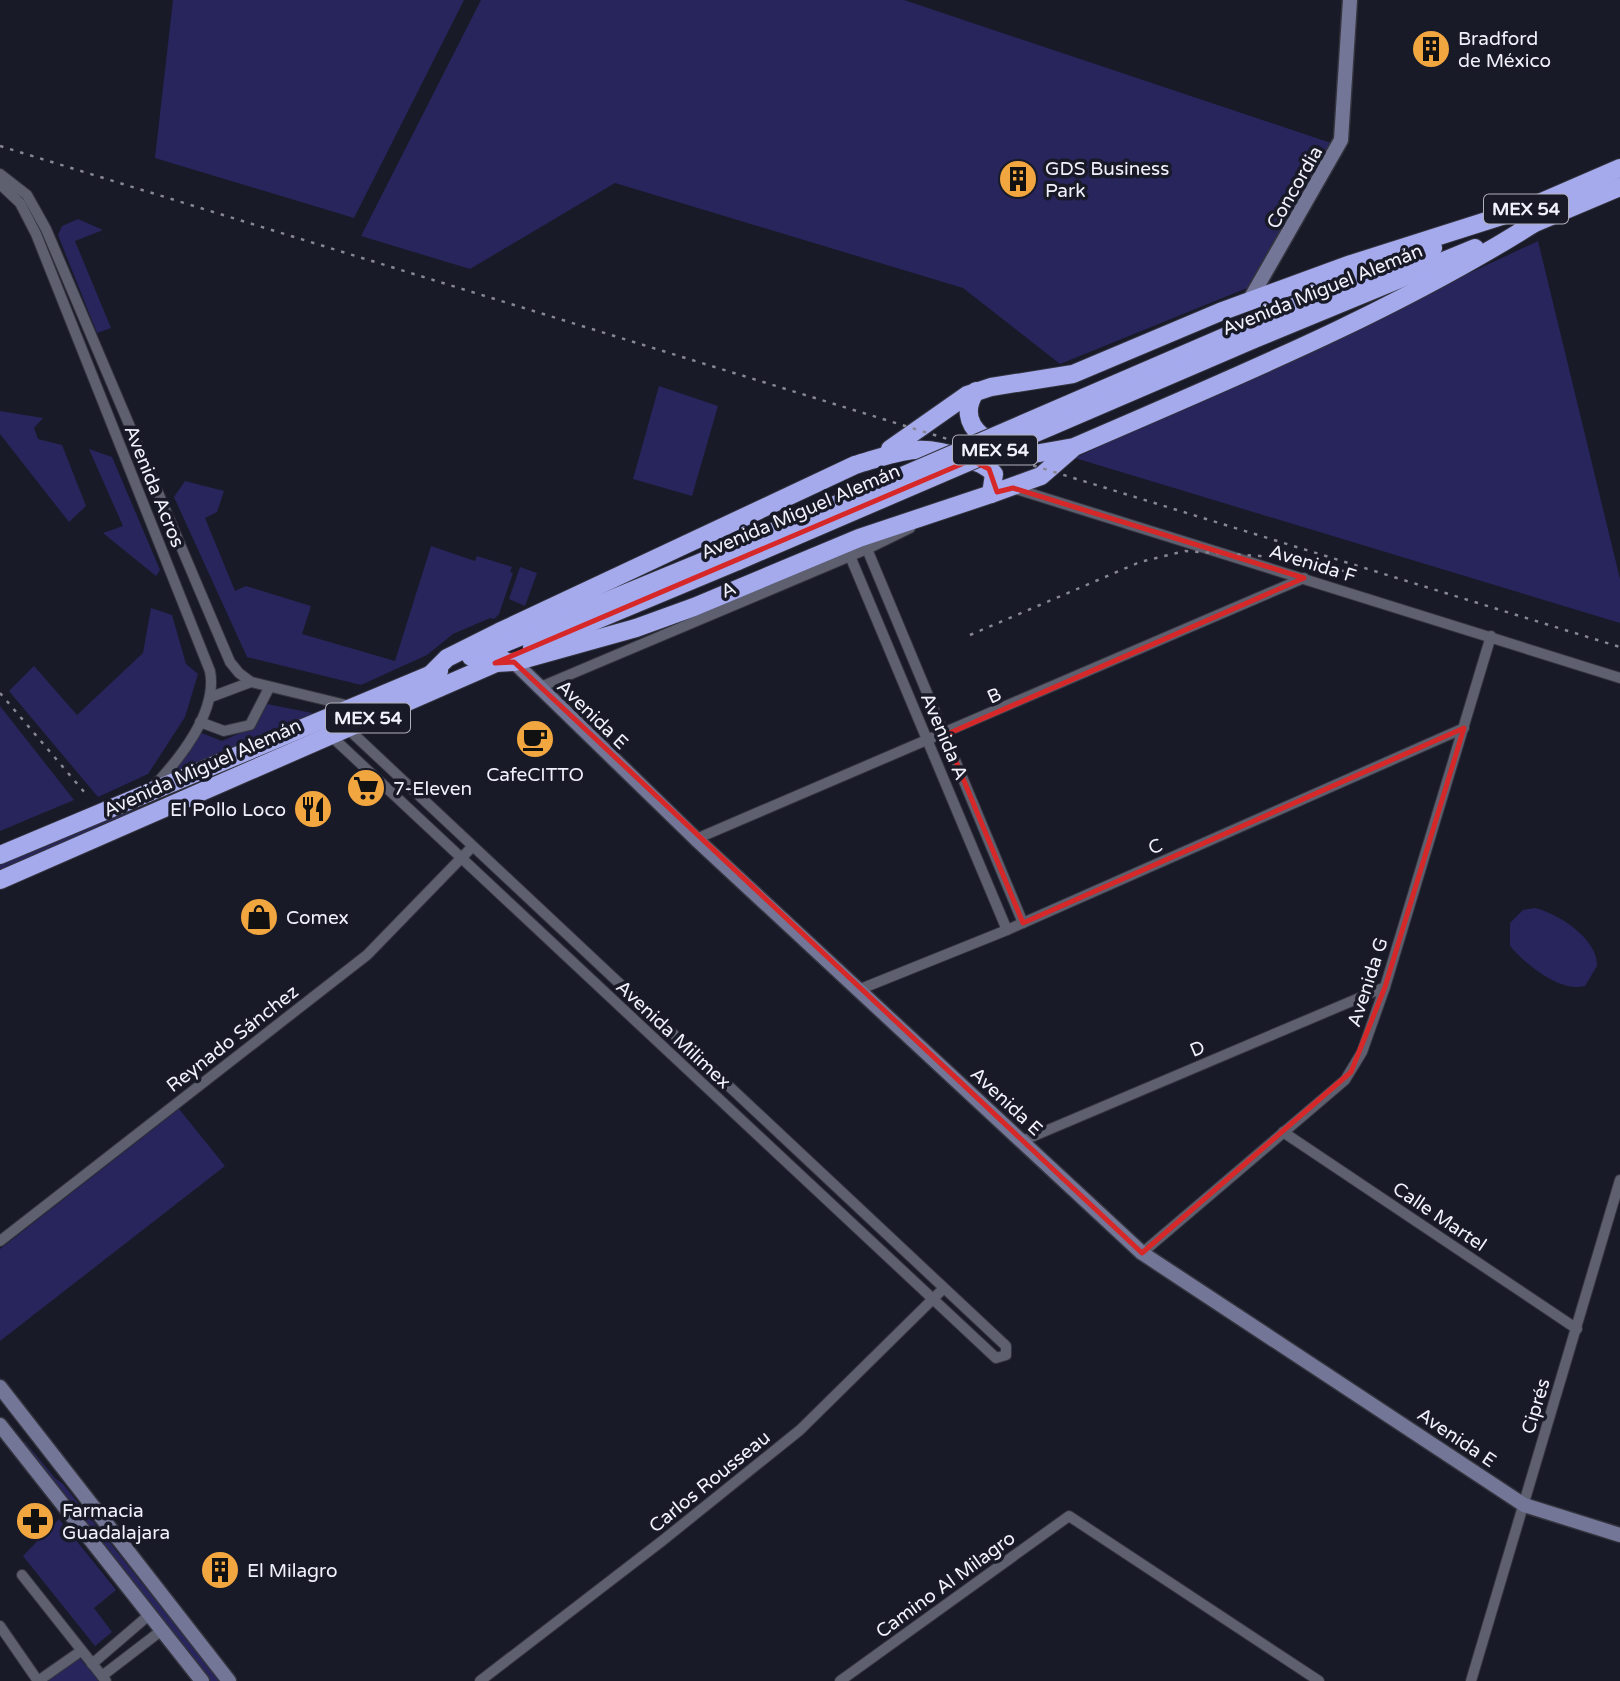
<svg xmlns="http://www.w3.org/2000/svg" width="1620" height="1681" font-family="'Varela Round',sans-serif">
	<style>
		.green { fill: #27255c }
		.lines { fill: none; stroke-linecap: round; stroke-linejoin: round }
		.street-casing { stroke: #34343f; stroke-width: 12 }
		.secondary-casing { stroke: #34343f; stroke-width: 17 }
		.highway-casing { stroke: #34343f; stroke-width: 20 }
		.street { stroke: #5e6070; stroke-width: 10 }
		.secondary { stroke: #737696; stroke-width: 14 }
		.highway { stroke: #a5aaed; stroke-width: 18 }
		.rail { stroke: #868793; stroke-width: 2.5; stroke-dasharray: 3.5 7; stroke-linecap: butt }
		.highway-bridge-casing { stroke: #34343f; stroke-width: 20; stroke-linecap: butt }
		.highway-bridge { stroke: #a5aaed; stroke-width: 18 }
		.marked { fill: none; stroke: #d62828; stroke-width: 5; stroke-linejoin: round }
		.labels { text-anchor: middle; stroke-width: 7; stroke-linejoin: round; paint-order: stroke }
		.shield { fill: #191a27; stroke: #b0b0bb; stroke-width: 2 }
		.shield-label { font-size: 18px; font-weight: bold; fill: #f0f1fb }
		.poi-label { font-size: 19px; fill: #f0f1fb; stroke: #191a27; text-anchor: start }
		.street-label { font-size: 19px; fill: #f0f1fb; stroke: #191a27 }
	</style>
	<rect width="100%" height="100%" fill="#191a27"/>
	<g class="green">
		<polygon points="173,0 464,0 354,218 155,158"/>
		<polygon points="481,0 904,0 1334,144 1252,286 1060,364 963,288 615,183 470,269 361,236"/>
		<polygon points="78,219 103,230 75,241 111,328 97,333 58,235 62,226"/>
		<polygon points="1538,241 1620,579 1620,623 1075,458"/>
		<polygon points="659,386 718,406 692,496 633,479"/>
		<polygon points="0,411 43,418 34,428 38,439 62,445 86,506 69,522 0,434"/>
		<polygon points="89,449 112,457 160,570 156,576 103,533 123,526"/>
		<polygon points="185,481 224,491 217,512 205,518 235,591 246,586 311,606 302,634 395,661 431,546 475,561 477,556 512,567 510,572 513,573 499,614 494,619 490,618 453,634 427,655 361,685 247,657 174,497"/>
		<polygon points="520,567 537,573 525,606 509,599"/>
		<polygon points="151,608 172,615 186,664 198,674 185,717 148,774 98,797 9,691 34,666 77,715 143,653"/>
		<polygon points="267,704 317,714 165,780 199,732 222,741 256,726"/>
		<polygon points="0,706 74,800 0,831"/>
		<polygon points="139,808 0,874 0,861"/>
		<path d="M1535 908C1559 914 1598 939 1597 966L1585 986C1561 993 1526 965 1510 946V923L1523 910Z"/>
		<polygon points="179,1109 225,1166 0,1341 0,1249"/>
		<polygon points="25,1442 55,1478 63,1484 220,1681 209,1681 22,1444"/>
		<polygon points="59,1519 116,1590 94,1608 112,1632 95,1646 23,1556"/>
		<polygon points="77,1655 99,1681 44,1681"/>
	</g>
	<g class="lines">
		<defs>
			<g id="street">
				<polyline points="0,174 27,195 46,229 230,662 239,673 251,682 350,706"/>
				<path d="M0 184 20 203 36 234 210 671C218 712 179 760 152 788"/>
				<polyline points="1013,488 1620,678"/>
				<polyline points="867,549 1023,923"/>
				<polyline points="850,556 1007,930"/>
				<polyline points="538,688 867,549 910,528"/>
				<polyline points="211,697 251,682"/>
				<polyline points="200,722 224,731 250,725 269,688"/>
				<polyline points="330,735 996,1358 1006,1355 1006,1346 346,727"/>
				<polyline points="696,839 1304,578"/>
				<polyline points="858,990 1007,930 1464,728"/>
				<polyline points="1283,1132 1577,1329"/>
				<polyline points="1022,1141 1385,987"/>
				<polyline points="0,1241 367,955 472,847"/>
				<polyline points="1142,1253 1345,1080 1362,1052 1385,987 1491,636"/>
				<polyline points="22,1575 106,1681"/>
				<polyline points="0,1626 38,1681"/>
				<polyline points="92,1664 149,1615"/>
				<polyline points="102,1676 162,1630"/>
				<polyline points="38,1681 81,1651"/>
				<polyline points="480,1681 662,1541 800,1430 943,1289"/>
				<polyline points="840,1681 1069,1516 1319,1681"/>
				<polyline points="1471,1681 1620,1180"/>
			</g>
			<g id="secondary">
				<polyline points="1249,301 1341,140 1350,0"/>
				<polyline points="514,662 696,839 1142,1253 1524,1505 1620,1535"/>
				<polyline points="0,1387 229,1681"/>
				<polyline points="0,1425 202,1681"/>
			</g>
			<g id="highway">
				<polyline points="1514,214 1620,168"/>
				<polyline points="1523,228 1620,187"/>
				<polyline points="1245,328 1433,248"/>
				<polyline points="1252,340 1475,248"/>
				<path d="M976 391C965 407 966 423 982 436L1034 454 1074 447C1230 379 1388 315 1533 224"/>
				<polyline points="890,449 967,395 991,387 1073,374 1220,312 1351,264 1524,209"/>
				<polyline points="991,494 1041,476 1072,449"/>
				<polyline points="532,647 738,561"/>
				<polyline points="471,657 733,549"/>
				<path d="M431 674 447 658 499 632 855 465C902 451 918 442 966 459 977 462 986 465 994 474L991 494 859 538 694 607 636 628 514 662 495 663"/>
				<polyline points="0,855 439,671"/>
				<polyline points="0,880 503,660"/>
			</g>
		</defs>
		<use href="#street" class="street-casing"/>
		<use href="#secondary" class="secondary-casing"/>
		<use href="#highway" class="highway-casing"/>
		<use href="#street" class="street"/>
		<use href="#secondary" class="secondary"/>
		<use href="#highway" class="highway"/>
		<g class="rail">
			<polyline points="0,146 1620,647"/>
			<polyline points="970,635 1140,562 1185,551 1260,556 1349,572"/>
			<polyline points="0,693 85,793"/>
		</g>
		<defs>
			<g id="highway-bridge">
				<polyline points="733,549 1245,328"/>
				<polyline points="738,561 1252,340"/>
			</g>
		</defs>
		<use href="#highway-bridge" class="highway-bridge-casing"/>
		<use href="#highway-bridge" class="highway-bridge"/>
	</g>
	<path class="marked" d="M971 460 989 469 997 492 1013 488 1304 578 945 735 1023 923 1464 728 1385 987 1351 1072 1142 1253 514 662 495 663Z"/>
	<defs>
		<symbol id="building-disc" viewBox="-11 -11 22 22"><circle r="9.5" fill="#f1a640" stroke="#191a27"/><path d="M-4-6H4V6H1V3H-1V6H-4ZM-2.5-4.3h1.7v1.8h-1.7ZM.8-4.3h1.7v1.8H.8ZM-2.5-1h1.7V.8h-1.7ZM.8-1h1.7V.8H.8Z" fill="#111"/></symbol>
		<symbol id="cafe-disc" viewBox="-11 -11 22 22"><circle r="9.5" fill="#f1a640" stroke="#191a27"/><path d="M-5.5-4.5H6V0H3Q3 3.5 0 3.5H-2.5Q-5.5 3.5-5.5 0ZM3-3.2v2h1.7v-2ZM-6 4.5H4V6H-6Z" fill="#111"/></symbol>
		<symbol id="supermarket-disc" viewBox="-11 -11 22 22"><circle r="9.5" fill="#f1a640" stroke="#191a27"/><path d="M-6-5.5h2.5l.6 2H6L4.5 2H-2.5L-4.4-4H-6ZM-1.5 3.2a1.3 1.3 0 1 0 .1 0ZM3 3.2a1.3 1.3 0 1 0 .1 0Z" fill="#111"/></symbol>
		<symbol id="restaurant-disc" viewBox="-11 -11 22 22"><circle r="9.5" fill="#f1a640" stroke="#191a27"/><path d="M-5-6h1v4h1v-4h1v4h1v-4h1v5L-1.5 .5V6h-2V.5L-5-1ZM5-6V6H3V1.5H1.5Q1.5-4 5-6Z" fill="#111"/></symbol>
		<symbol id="shop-disc" viewBox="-11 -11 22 22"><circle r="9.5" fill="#f1a640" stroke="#191a27"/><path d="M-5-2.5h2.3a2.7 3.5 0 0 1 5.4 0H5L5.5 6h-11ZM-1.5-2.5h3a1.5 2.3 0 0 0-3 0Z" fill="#111"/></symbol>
		<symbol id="pharmacy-disc" viewBox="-11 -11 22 22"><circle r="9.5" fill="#f1a640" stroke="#191a27"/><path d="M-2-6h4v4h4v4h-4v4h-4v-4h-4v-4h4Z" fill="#111"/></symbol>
	</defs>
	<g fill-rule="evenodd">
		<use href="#building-disc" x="1409" y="27" width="44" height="44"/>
		<use href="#building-disc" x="996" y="157" width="44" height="44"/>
		<use href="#cafe-disc" x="513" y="717" width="44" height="44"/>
		<use href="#supermarket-disc" x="344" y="766" width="44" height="44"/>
		<use href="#restaurant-disc" x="291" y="787" width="44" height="44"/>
		<use href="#shop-disc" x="237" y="895" width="44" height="44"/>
		<use href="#pharmacy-disc" x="13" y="1499" width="44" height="44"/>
		<use href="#building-disc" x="198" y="1548" width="44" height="44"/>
	</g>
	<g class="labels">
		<g class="shield">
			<rect x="1484" y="194.5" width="84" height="29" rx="5"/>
			<rect x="953" y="435.5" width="84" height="29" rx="5"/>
			<rect x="326" y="703.5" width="84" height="29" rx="5"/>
		</g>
		<g class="shield-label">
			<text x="1526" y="215">MEX 54</text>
			<text x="995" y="456">MEX 54</text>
			<text x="368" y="724">MEX 54</text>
		</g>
		<g class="poi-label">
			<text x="1458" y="45">Bradford<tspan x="1458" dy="22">de México</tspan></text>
			<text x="1045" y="175">GDS Business<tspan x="1045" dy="22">Park</tspan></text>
			<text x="535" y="781" text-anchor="middle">CafeCITTO</text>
			<text x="393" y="795">7-Eleven</text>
			<text x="286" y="816" text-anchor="end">El Pollo Loco</text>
			<text x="286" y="924">Comex</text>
			<text x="62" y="1517">Farmacia<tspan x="62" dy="22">Guadalajara</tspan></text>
			<text x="247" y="1577">El Milagro</text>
		</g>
		<g class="street-label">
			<text transform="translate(1294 187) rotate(-60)" y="7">Concordia</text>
			<text transform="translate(1322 289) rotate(-22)" y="7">Avenida Miguel Alemán</text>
			<text transform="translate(155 486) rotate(68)" y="7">Avenida Acros</text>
			<text transform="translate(800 511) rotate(-23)" y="7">Avenida Miguel Alemán</text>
			<text transform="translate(1313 563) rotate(17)" y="7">Avenida F</text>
			<text transform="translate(728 589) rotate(-23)" y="7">A</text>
			<text transform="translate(994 695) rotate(-24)" y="7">B</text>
			<text transform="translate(593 714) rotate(44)" y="7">Avenida E</text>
			<text transform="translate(945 736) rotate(67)" y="7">Avenida A</text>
			<text transform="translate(202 767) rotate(-24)" y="7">Avenida Miguel Alemán</text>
			<text transform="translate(1155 846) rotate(-24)" y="7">C</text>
			<text transform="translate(1367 982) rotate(-72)" y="7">Avenida G</text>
			<text transform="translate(674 1034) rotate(43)" y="7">Avenida Milimex</text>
			<text transform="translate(232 1038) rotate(-38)" y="7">Reynado Sánchez</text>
			<text transform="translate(1197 1048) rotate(-23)" y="7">D</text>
			<text transform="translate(1007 1101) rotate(43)" y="7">Avenida E</text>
			<text transform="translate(1440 1216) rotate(34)" y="7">Calle Martel</text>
			<text transform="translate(1535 1406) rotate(-73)" y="7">Ciprés</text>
			<text transform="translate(1457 1437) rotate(34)" y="7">Avenida E</text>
			<text transform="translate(709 1481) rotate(-39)" y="7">Carlos Rousseau</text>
			<text transform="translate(945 1584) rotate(-36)" y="7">Camino Al Milagro</text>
		</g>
	</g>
</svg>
